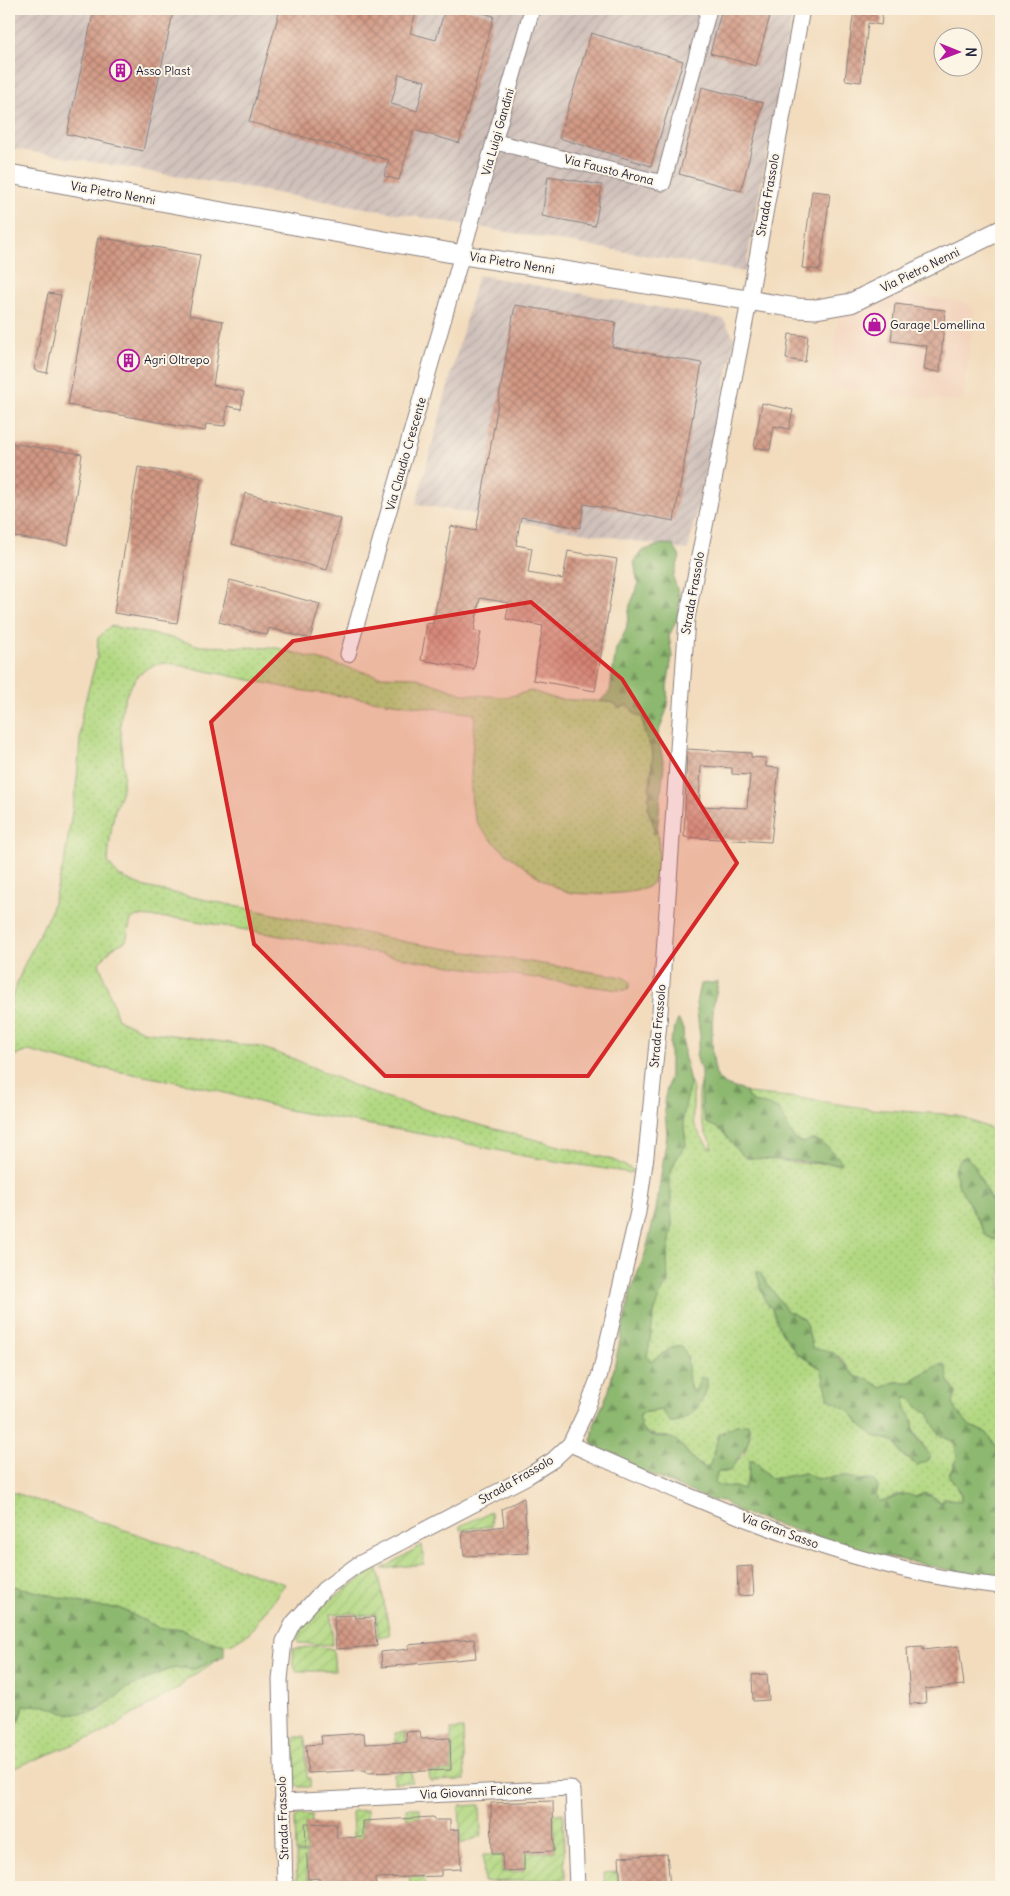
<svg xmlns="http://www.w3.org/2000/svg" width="1010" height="1896" font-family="Delius,sans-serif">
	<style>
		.built { fill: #f3d4be }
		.industrial { fill: url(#industrial-furrows) }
		.grass { fill: url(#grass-dots); stroke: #6a7d5e }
		.forest { fill: url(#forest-firs); stroke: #586d56 }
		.garden { fill: url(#garden-furrows); stroke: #6a7d5e }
		.building { fill: url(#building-cross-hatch); fill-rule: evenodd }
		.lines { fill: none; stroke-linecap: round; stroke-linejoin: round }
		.minor-casing { stroke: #8a7f7c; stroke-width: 17 }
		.tertiary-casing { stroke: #8a7f7c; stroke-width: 21 }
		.minor { stroke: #fff; stroke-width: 15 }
		.tertiary { stroke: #fff; stroke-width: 19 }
		.marked { fill: #d62828; fill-opacity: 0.2; stroke: #d62828; stroke-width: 4; stroke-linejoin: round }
		.labels { text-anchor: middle; stroke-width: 4; stroke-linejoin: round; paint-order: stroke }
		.poi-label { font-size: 12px; fill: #22223b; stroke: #fcf5e5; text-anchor: start }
		.street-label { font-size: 12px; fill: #22223b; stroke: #fcf5e5 }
	</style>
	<defs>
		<pattern id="industrial-furrows" width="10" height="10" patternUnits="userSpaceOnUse" patternTransform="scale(1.25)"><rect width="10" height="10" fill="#cfc0ba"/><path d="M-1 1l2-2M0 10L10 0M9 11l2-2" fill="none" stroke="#b1a5a1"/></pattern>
		<pattern id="grass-dots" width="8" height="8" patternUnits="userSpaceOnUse" patternTransform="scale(1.25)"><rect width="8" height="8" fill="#b2d882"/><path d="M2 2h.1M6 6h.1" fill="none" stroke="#99b971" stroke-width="1.8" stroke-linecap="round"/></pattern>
		<pattern id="forest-firs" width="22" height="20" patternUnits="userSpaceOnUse" patternTransform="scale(1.25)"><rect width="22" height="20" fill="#8db870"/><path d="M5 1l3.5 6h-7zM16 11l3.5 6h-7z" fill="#73955d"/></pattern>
		<pattern id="garden-furrows" width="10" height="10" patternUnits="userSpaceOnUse" patternTransform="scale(1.25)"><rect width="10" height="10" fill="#b2d882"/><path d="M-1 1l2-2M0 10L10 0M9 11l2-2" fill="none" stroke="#99b971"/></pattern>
		<pattern id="building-cross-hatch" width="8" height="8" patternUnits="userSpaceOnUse" patternTransform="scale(1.25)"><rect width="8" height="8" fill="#d29984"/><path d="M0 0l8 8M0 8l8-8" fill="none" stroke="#aa7c6d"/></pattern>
	</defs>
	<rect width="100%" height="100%" fill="#fcf5e5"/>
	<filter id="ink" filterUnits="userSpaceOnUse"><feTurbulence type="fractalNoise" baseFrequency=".02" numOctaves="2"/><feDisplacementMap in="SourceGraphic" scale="10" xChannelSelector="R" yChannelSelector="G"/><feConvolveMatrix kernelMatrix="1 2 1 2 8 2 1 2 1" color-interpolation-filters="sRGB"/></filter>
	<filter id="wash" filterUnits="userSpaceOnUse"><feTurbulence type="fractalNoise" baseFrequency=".0096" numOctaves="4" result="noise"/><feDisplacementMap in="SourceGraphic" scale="20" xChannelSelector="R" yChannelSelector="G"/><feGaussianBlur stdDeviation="1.12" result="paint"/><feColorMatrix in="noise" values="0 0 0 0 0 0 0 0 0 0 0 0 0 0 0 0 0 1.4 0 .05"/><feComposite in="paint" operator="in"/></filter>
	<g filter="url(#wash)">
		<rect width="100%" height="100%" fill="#f2dcbd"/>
		<polygon class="built" points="895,292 967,303 974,311 964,397 957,402 831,387 837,317 880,302"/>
		<g class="industrial">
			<polygon points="9,9 793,9 745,272 9,148"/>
			<polygon points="478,275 723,319 735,339 688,550 416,504"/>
		</g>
		<g class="grass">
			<path d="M110 626 168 637 201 646 277 648 378 676 414 677 463 694 507 697 531 691 556 699 612 702 620 708 628 705 635 714 642 715 645 735 653 752 648 810 654 826V835L657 832 659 837C658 852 661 878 647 887 634 895 578 896 564 891 543 883 484 840 476 820 466 796 474 742 475 714L298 690 168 663C151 664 142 669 132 684 109 721 129 750 122 788 121 796 117 802 115 810 111 827 109 845 108 863L119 876 145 887 411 943 623 977 630 982 628 990H618L431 963 185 919 136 916 131 920 126 941 112 948 99 963 118 1019 143 1031 260 1047 294 1059 366 1091 449 1117 613 1160 633 1170 631 1173 524 1156 427 1135 288 1110 199 1086 79 1064 29 1051 9 1057V1004L25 963 50 913 64 863 77 780 82 713 97 657 98 638Z"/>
			<path d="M689 1079C696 1090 692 1104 693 1117 694 1129 703 1138 709 1148H712C711 1141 707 1136 704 1129 699 1115 697 1096 701 1081L702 1109 706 1123 720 1128 749 1158H765L794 1163 840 1164 805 1143 795 1140 769 1105 752 1102 746 1094 748 1093 799 1098 871 1109 957 1115 1001 1133V1207L990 1199 974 1165 956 1180 986 1235 992 1239 1001 1240V1448L994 1444 987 1433 970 1426 956 1410 953 1403 956 1393 949 1381 945 1365H938L909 1382H895L882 1388 867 1379 854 1376 840 1357 812 1348 807 1324 787 1311 760 1273 765 1301 772 1309 781 1331 797 1354 821 1368 829 1399 848 1410 860 1424 874 1436 894 1441 904 1457 911 1461 929 1454 913 1430V1420L905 1407 906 1396 912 1399 918 1407 928 1413 941 1436 954 1442C961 1455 955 1463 949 1474 952 1484 963 1490 961 1501L943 1498V1503L929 1494 915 1497 896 1495 883 1502 879 1501 876 1495 878 1489 869 1479 858 1480 845 1476 817 1479 805 1473 771 1479 754 1460H750L748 1478 743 1489C734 1485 721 1489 714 1482L718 1472H727L744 1454 750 1434 742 1425 719 1434 710 1466 706 1468C691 1462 686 1446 673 1439 659 1432 642 1440 639 1419L642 1413 662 1410 668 1419C688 1425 693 1408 705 1395L698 1388 692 1392 687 1378V1356L675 1346 651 1361 647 1356C653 1332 651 1302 668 1283L667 1259 672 1228 670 1175 676 1159 686 1145 683 1117Z"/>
			<polygon points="9,1491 285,1584 250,1632 231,1644 224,1645 192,1636 182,1629 161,1629 119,1608 99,1607 9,1585"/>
			<polygon points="224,1656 187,1679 180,1687 102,1733 9,1770 9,1734 20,1720 24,1705 34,1704 96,1711 128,1688 167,1670 175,1668 195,1669"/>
		</g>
		<g class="forest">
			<polygon points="662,544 673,545 680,557 673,577 680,598 678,617 669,636 672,657 667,687 668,706 658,734 664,766 657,832 654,835 654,826 648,810 653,752 645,735 643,718 635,714 628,705 620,708 614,703 600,701 610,691 616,649 626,630 630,605 638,586 634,561 642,551"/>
			<path d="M718 982C718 989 715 995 714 1001 712 1018 709 1070 720 1081 729 1089 739 1087 748 1093L746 1095 752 1102 769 1105 779 1110 795 1140 802 1143C805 1143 807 1141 810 1140 819 1138 837 1154 841 1161L840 1164 746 1158C728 1144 729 1131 706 1123L702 1109 701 1071 696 1055 700 1037 696 1003 700 984Z"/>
			<path d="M678 1019 683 1028 684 1054 690 1083 683 1117 686 1145 676 1159 670 1175 672 1228 667 1259 668 1283C651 1302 653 1332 647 1356L651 1361 675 1346 682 1347C692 1358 685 1378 692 1392H695L701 1377 707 1379C710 1397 688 1425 670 1422L662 1410 645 1412 640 1415C639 1422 640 1429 646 1433 655 1439 668 1434 677 1441 687 1450 692 1463 706 1468L710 1465 719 1434 736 1425 748 1424C755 1442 738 1456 730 1471L718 1472 714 1482C721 1488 734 1486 743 1489L748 1478 750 1460H754L771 1479 805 1473 817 1479 845 1476 858 1480H873L878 1486 876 1495 879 1501C893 1503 898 1488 915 1497L925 1493 943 1503V1498L961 1501V1492L949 1477 957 1457 954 1442 938 1434 928 1413 918 1407 912 1399 906 1396 905 1407 913 1420V1430L918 1440 931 1456 926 1462 917 1465 902 1454 894 1441 874 1436 860 1424 848 1410 829 1399 821 1368 797 1354 781 1331 772 1309 765 1301 756 1271 760 1273 787 1311 804 1319 807 1324 812 1348 834 1353 857 1378 867 1379 882 1388 895 1382H909L938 1365H945L949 1381 956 1393 953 1403 956 1410 970 1426 987 1433 994 1444 1001 1448V1581L860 1551 741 1513 723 1501 710 1500 596 1451 592 1440 594 1425 609 1390 631 1290 645 1254 656 1210 667 1135 664 1101 670 1076V1042Z"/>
			<polygon points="966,1156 974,1165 990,1199 1001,1207 1001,1240 992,1239 986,1235 958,1184 954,1169 959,1160"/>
			<polygon points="9,1585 99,1607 119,1608 161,1629 182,1629 192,1636 224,1645 224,1656 195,1669 175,1668 167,1670 128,1688 103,1706 88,1713 67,1714 46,1706 24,1705 20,1720 9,1734"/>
		</g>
		<g class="garden">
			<polygon points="491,1512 492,1526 460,1530 460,1526"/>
			<polygon points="422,1545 424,1564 382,1569"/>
			<path d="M378 1569 390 1635 378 1637 376 1614 357 1616 356 1613 331 1614 333 1645 298 1643 297 1639C312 1609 349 1585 378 1569Z"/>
			<polygon points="316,1646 333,1649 335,1671 296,1671 293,1662 293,1649"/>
			<polygon points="463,1729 465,1780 430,1781 429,1772 452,1771 451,1730"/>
			<polygon points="405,1732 406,1745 410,1745 412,1782 394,1783 394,1774 402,1773 401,1742 396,1742 395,1733"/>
			<polygon points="294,1737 305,1737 307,1778 310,1778 310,1787 299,1787 295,1783"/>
			<polygon points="480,1805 481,1836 461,1844 459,1806"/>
			<polygon points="406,1808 420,1808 420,1817 414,1818 415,1834 407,1834"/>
			<polygon points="367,1810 367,1820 362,1821 365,1879 370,1880 371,1887 355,1887 352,1811"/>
			<polygon points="563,1813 565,1879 484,1882 483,1855 502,1855 502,1872 524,1871 524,1852 554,1852 554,1814"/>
			<polygon points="299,1814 312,1815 311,1823 305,1823 306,1853 296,1853 295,1819"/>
			<polygon points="296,1854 306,1854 307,1879 312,1879 314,1887 297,1887"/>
			<polygon points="408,1859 416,1859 417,1877 424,1877 425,1885 410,1886"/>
			<polygon points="617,1872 618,1887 605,1887 604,1873"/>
		</g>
		<g id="blocks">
			<g class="building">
				<polygon points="94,9 174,9 143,151 67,134"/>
				<path d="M280 9H417L410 33 436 40 445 9H467L494 16 459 143 414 130 399 180 384 176 389 160 249 122ZM399 74 425 81 417 111 391 104Z"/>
				<polygon points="722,9 772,9 756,66 710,53"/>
				<polygon points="854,9 883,9 881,25 868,23 861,82 845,80"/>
				<polygon points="591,33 683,61 651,166 559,138"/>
				<polygon points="702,87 763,103 741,191 679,174"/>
				<polygon points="548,176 602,185 595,226 542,216"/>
				<polygon points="812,191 830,193 820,270 802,268"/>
				<polygon points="98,237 200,255 189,315 223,321 213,385 244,392 241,409 227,406 225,426 206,424 205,431 68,405"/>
				<polygon points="48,293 61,295 47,373 34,370"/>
				<polygon points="895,304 945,310 940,372 924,370 927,346 891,341"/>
				<polygon points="515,305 616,322 612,347 702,363 674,521 584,504 580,528 521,517 516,545 532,548 528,573 563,579 568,551 617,559 595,691 533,680 543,626 506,619 509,603 480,598 474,631 481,632 474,669 421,660 427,623 433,624 451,526 476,531"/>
				<polygon points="789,334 808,336 805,362 786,359"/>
				<polygon points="762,403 793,410 789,429 774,426 770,450 754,447"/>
				<polygon points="9,443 82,454 68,545 9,536"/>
				<polygon points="138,467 201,478 177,623 114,613"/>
				<polygon points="245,493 341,519 327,570 232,544"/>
				<polygon points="230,580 320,604 310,639 269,628 267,635 219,622"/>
				<path d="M687 749 751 753V757L766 758V767L779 768 771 842 684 837ZM701 766 732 768V774L750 775 747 808 699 806Z"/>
				<polygon points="524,1498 528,1553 464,1556 462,1532 504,1526 502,1509"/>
				<polygon points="752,1566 754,1595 738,1596 737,1567"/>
				<polygon points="354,1615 355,1618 374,1617 377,1646 336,1649 334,1616"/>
				<polygon points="474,1639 476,1658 382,1667 381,1652 409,1649 408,1645"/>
				<polygon points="923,1646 923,1650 959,1646 964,1685 925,1689 926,1703 910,1704 907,1647"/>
				<polygon points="767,1674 769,1700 753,1701 752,1675"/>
				<polygon points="420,1731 421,1739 450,1738 451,1770 366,1773 366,1770 308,1773 306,1745 322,1744 321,1736 364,1733 365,1744 407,1742 406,1732"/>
				<polygon points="553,1801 554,1851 524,1852 524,1870 503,1871 502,1854 492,1854 491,1803"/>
				<polygon points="433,1817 434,1820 450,1820 450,1830 459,1829 461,1869 441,1870 441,1876 375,1878 376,1887 319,1887 319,1878 308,1879 305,1823 336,1824 337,1838 363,1837 363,1821"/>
				<polygon points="667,1854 670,1887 621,1887 619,1857"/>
			</g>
		</g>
	</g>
	<g filter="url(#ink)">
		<use href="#blocks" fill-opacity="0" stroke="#8a7f7c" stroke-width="1"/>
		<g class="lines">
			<defs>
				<g id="minor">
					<polyline points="496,142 663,183 709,9"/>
					<polyline points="348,654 532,9"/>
					<path d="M570 1444C706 1504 851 1571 1001 1586"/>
					<polyline points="282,1802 570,1788 573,1791 577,1887"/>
					<polyline points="285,1887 280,1680 284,1641 293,1623 324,1589 357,1565 528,1476 553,1460 570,1444 585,1413 600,1374 638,1212 646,1156 660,1012 687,618 749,302 802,9"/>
				</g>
				<polyline id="tertiary" points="9,174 463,255 797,308 816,309 851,303 1001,230"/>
			</defs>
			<use href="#minor" class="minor-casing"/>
			<use href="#tertiary" class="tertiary-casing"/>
			<use href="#minor" class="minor"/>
			<use href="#tertiary" class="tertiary"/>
		</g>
	</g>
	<path class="marked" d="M531 602 622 679 737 863 588 1076H385L254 944 211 722 293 641Z"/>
	<defs>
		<symbol id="building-ring" viewBox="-11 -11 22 22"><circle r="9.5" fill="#fcf5e5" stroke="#b5179e" stroke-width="1.5"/><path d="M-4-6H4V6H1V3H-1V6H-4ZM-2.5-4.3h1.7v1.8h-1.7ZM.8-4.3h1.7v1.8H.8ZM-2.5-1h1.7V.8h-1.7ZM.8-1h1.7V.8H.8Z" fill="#b5179e"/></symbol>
		<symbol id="shop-ring" viewBox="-11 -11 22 22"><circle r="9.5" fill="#fcf5e5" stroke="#b5179e" stroke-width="1.5"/><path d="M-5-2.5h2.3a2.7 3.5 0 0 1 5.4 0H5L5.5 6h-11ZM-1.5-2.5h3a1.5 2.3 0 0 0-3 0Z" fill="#b5179e"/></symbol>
	</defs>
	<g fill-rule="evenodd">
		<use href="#building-ring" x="108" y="58" width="25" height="25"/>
		<use href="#shop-ring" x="862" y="312" width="25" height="25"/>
		<use href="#building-ring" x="116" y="348" width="25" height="25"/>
	</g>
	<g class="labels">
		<g class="poi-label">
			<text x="136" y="75">Asso Plast</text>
			<text x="890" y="329">Garage Lomellina</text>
			<text x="144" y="364">Agri Oltrepo</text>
		</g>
		<g class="street-label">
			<text transform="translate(498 132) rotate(-74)" y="4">Via Luigi Gandini</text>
			<text transform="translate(609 170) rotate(14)" y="4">Via Fausto Arona</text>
			<text transform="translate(113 193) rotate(10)" y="4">Via Pietro Nenni</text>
			<text transform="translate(768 195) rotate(-80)" y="4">Strada Frassolo</text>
			<text transform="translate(512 263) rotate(9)" y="4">Via Pietro Nenni</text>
			<text transform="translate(920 270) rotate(-26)" y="4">Via Pietro Nenni</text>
			<text transform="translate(406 454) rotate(-74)" y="4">Via Claudio Crescente</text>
			<text transform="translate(693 593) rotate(-80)" y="4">Strada Frassolo</text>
			<text transform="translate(658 1026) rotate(-85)" y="4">Strada Frassolo</text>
			<text transform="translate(516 1480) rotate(-30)" y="4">Strada Frassolo</text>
			<text transform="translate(780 1531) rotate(20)" y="4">Via Gran Sasso</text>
			<text transform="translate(476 1792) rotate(-3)" y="4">Via Giovanni Falcone</text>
			<text transform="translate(283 1818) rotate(-92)" y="4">Strada Frassolo</text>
		</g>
	</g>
	<rect width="1010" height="1896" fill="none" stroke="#fcf5e5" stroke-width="30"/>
	<g transform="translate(958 52) rotate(91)"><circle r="24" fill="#fcf5e5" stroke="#a5a1a1"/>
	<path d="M0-4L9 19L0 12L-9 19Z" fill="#b5179e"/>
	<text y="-8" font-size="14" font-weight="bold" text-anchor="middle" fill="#22223b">N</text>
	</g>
</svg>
